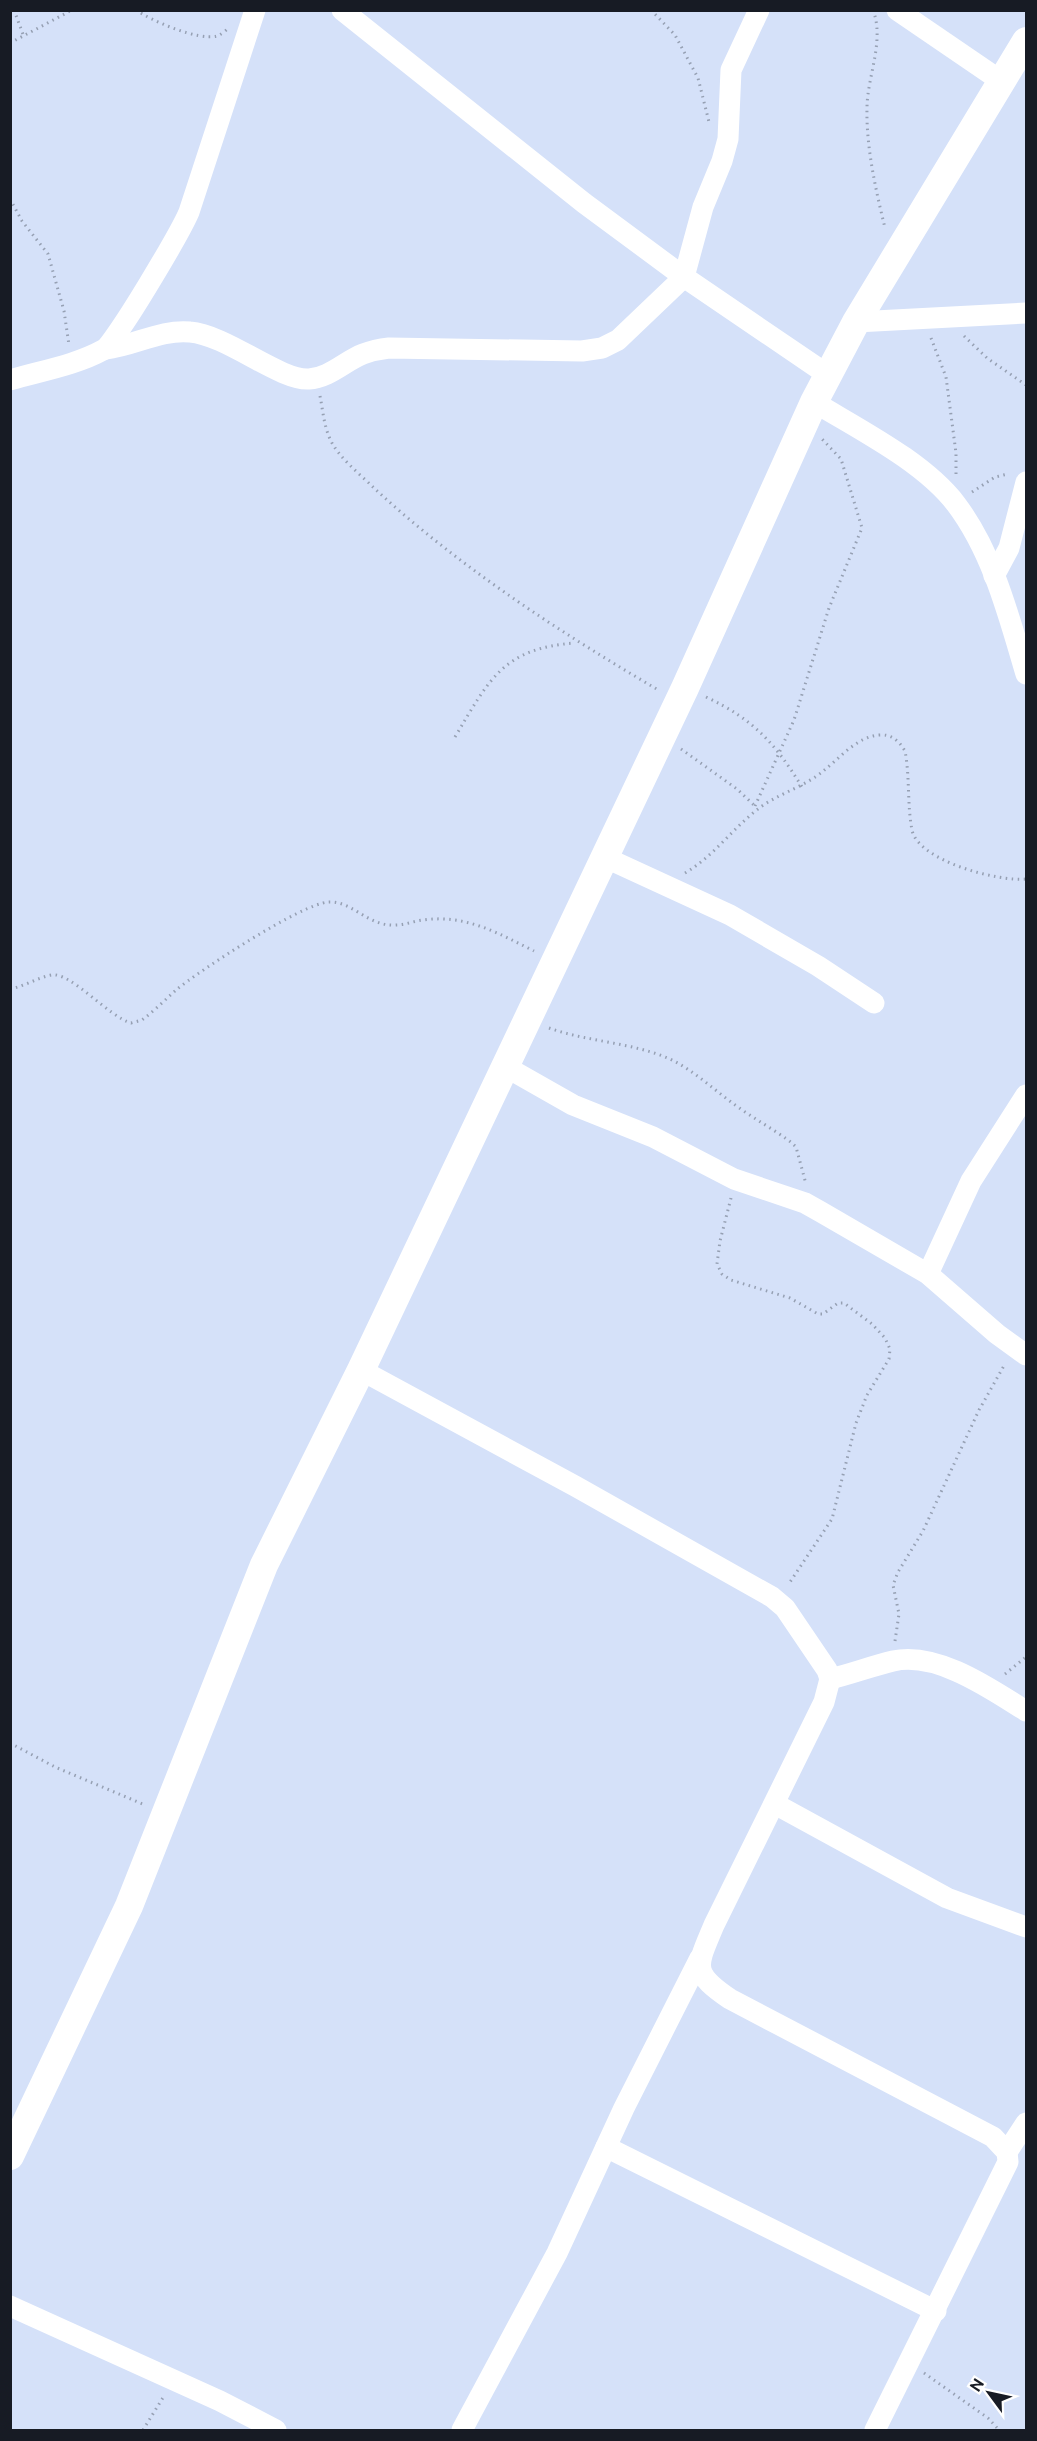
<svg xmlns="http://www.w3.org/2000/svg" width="1037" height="2441" font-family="Ubuntu,sans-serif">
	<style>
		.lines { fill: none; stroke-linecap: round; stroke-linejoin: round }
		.path { stroke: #96a0b3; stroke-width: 3; stroke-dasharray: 1.5 4.5; stroke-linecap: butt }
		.street { stroke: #fff; stroke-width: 21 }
		.secondary { stroke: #fff; stroke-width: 28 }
	</style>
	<rect width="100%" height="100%" fill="#d5e1f9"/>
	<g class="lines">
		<g class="path">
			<polyline points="14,10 24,37"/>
			<path d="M136 10C152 21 198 41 217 36 221 35 226 30 229 28"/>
			<polyline points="651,10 675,35 698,78 709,122"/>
			<path d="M873 10C885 41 867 77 867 108 866 147 876 191 885 228"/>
			<polyline points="10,43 72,10"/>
			<polyline points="10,199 22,221 48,254 64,311 69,345"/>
			<polyline points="964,336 987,358 1026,385"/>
			<polyline points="931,338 946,377 956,453 956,475"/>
			<path d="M320 396C323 411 324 427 331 441 340 459 360 474 374 488 458 566 561 633 660 691"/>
			<polyline points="972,492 995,477 1008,474"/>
			<path d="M706 697C753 719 775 743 802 787"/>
			<path d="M455 737C489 680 503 648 575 643"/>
			<polyline points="681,749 737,789 756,807"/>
			<polyline points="755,806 794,720 829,608 862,528 841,459 821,438"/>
			<path d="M685 873C714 856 732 829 758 809 777 794 802 788 822 772 839 759 856 737 879 735 892 734 899 741 905 751 910 777 907 804 912 830 918 861 999 882 1026 879"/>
			<path d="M10 989C25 986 37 978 51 975 70 971 109 1017 131 1023L142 1020C154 1011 165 1000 176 990 199 971 302 903 329 902 353 901 368 927 396 925 405 925 414 921 423 920 465 914 498 933 534 951"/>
			<path d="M549 1028C588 1042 631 1042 670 1059 695 1071 715 1091 738 1107 756 1120 775 1130 792 1143L796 1147 806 1184"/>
			<polyline points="731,1198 720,1241 717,1264 722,1274 731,1280 790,1298 818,1314 823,1314 838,1303 844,1303 872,1324 885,1338 890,1349 889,1359 867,1395 856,1423 832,1519 788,1585"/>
			<polyline points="895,1641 899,1614 893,1585 898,1572 923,1531 979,1410 1005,1364"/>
			<polyline points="1005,1674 1026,1657"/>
			<polyline points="10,1743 55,1767 145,1805"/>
			<polyline points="924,2373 988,2418 999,2430"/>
			<polyline points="143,2430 164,2396"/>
		</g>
		<g class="street">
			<polyline points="342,10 584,203 684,277 828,375"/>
			<polyline points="897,10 1001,81"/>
			<polyline points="856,322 1026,313"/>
			<path d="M106 349C134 346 161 329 190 332 227 335 280 381 309 379 329 378 345 361 363 354 371 351 380 349 389 348L582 351 602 348 618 340 684 277 703 207 722 161 728 139 731 70 759 10"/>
			<path d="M10 380C40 371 76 365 103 350 115 344 181 231 189 212L255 10"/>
			<path d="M814 402C860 430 924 462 956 504 993 553 1009 617 1026 674"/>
			<polyline points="994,576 1009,548 1026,482"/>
			<polyline points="604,857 730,915 818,966 874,1003"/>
			<polyline points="506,1067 573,1105 653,1137 734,1179 805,1203 821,1212 928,1274 997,1334 1026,1355"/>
			<polyline points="928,1274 971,1181 1026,1095"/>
			<path d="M361 1370 575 1486 772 1597 785 1608 827 1670 830 1679 824 1702 714 1925C697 1966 690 1972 730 1999L993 2137 1007 2152 1008 2162 875 2430"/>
			<path d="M830 1679C851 1674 872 1666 893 1661 937 1651 991 1689 1026 1711"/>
			<polyline points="775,1804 947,1898 1026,1927"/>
			<polyline points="606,2147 936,2311"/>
			<polyline points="1007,2152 1026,2123"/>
			<polyline points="10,2306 220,2401 276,2430"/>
			<polyline points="462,2430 557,2253 624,2108 700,1958"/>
		</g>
		<polyline class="secondary" points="10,2156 129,1906 264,1565 361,1370 685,688 814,402 856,322 1026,41"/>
	</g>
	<rect width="1037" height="2441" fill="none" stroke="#171b24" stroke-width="24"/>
	<g transform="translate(989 2393) rotate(303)" stroke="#ffffff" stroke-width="4.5" paint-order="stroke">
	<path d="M0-4.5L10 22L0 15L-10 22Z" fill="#171b24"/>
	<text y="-9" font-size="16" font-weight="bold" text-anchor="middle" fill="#171b24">N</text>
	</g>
</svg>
